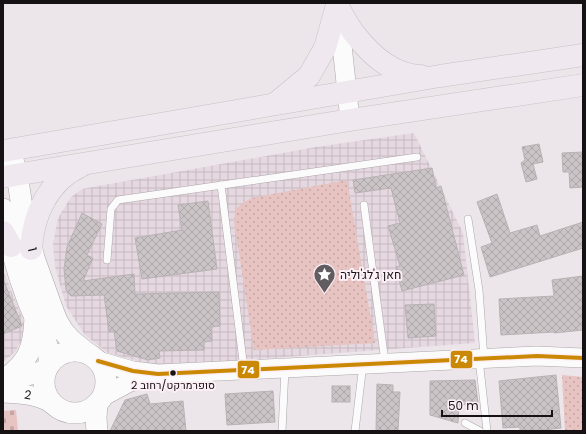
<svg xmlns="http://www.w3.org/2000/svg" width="586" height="434" font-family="Poppins,Heebo,sans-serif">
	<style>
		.industrial { fill: url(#industrial-grid) }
		.grass { fill: url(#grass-dots) }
		.cemetery { fill: url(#cemetery-stones) }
		.building { fill: url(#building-cross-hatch); stroke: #b8b2b5 }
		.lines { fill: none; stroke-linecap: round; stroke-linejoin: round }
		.service-casing { stroke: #aca7aa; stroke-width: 8 }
		.tertiary-casing { stroke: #aca7aa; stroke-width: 20 }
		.secondary-casing { stroke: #aca7aa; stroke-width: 22 }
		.primary-casing { stroke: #c5c2c4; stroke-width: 23 }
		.service { stroke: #fcfbfc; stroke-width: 7 }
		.tertiary { stroke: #fcfbfc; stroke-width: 19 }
		.secondary { stroke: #fcfbfc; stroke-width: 21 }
		.primary { stroke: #efe8ef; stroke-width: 22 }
		.bus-1-casing { stroke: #fcf0f6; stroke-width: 7 }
		.bus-1 { stroke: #ca8804; stroke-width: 4 }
		.bus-dot { fill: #161214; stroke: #fcf0f6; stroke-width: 1.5 }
		.labels { text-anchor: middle; stroke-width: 4; stroke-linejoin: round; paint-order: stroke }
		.bus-label { font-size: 11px; fill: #161214; stroke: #fcf0f6 }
		.street-label { font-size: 12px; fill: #161214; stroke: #fcf0f6 }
		.poi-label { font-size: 12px; fill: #161214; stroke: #fcf0f6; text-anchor: start }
		.line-badge { stroke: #fcf0f6; stroke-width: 1.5 }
		.badge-label { font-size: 11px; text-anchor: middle; font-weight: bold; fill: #fff }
	</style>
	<defs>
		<pattern id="industrial-grid" width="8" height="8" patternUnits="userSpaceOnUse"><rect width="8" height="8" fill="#e6d8e0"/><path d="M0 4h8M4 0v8" fill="none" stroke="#c5b8bf"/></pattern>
		<pattern id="grass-dots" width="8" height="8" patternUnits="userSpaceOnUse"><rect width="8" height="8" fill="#e7c3c1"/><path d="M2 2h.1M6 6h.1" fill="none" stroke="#c5a6a5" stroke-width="1.8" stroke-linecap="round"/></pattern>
		<pattern id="cemetery-stones" width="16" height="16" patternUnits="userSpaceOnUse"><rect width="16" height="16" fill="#e7c3c1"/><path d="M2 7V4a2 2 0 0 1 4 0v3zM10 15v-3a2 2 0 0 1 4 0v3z" fill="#c5a6a5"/></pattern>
		<pattern id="building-cross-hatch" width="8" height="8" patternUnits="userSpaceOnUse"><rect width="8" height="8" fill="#cac4c6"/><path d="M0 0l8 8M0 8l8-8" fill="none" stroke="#ada7a9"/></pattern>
	</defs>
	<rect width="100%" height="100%" fill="#ece5e9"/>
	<g class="industrial">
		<polygon points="414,133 463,233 475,343 201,363 149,364 108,353 85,335 66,306 55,267 53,244 58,218 71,197 82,189 316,147"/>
		<polygon points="3,270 27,330 15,352 3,362"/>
	</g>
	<g class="grass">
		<polygon points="347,180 375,343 254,350 234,221 236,209 244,202 252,198"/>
		<polygon points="562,375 583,377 583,431 565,431"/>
	</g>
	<polygon class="cemetery" points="16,410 18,431 3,431 3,411"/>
	<g class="building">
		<polygon points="539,144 543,162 533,164 537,179 526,182 521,163 525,160 522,147"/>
		<polygon points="583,152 583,187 570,188 569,172 563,172 562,153"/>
		<polygon points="432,168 436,188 441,186 464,275 402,291 396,267 400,266 388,226 400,223 391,188 355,193 353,180"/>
		<polygon points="497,194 510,233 537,225 540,236 583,222 583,248 490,277 481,247 492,243 477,202"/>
		<polygon points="208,201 217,269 142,279 135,238 182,230 178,205"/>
		<polygon points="82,213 102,224 87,255 93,258 83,281 134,274 135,294 219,292 220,326 211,327 212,341 204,342 204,350 159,351 160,358 148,360 117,351 114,331 109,332 104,295 71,296 66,290 64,269 67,247"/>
		<polygon points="583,276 583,330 554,333 554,332 501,335 499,299 554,296 552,280"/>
		<polygon points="3,279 22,326 3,334"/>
		<polygon points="434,304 436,336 408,338 405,305"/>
		<polygon points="556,375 561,428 535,431 520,431 520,427 503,428 499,381"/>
		<polygon points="475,380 478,403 459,405 458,423 430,415 430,381"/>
		<polygon points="377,384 393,385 393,392 400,392 398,431 376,431"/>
		<rect x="332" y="386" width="18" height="16"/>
		<polygon points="273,391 275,422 227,425 225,394"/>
		<polygon points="147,394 150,404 183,401 186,431 110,431 125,400"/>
	</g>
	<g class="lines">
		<defs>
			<g id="service">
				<polyline points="221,185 244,369"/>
				<polyline points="364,205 385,362"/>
				<polyline points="468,219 479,290 484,358"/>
				<polyline points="107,260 111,209 118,200 417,157"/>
				<polyline points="479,359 487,431"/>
				<polyline points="465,423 480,431"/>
				<polyline points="282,431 285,369"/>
				<polyline points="355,431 363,364"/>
			</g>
			<g id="tertiary">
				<polyline points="338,8 350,120"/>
				<polyline points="98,361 133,371 158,374 537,356 583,358"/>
				<polyline points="3,385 46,369"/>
				<path id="s1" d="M3 393C19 394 38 394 52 404"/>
				<polyline points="102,397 128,383 151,376"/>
			</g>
			<g id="secondary">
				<path id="s2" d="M10 150 17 174 22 207 34 258 52 308 57 321 63 331 71 340 87 353"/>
				<path d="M3 209C8 240 17 272 28 301 36 322 51 342 49 365"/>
				<circle cx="75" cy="382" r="31"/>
				<path d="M3 380C29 363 34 347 35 317"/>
				<polyline points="97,404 96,418 97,431"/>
			</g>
			<g id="primary">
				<path d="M337 5C343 16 349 28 357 37 372 56 395 76 421 76"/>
				<polyline points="275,104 309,76 325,48 337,5"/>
				<polyline points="3,151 440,76 583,55"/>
				<polyline points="3,177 350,120 583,85"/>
				<polyline points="3,232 11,246"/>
				<path d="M31 249C33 215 48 181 81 166"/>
			</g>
		</defs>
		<use href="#service" class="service-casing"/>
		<use href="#tertiary" class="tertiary-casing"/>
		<use href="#secondary" class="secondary-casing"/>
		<use href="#primary" class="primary-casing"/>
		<use href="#service" class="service"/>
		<use href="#tertiary" class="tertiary"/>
		<use href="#secondary" class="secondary"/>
		<use href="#primary" class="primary"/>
		<defs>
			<polyline id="bus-1" points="98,361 133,371 158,374 537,356 583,358"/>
		</defs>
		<use href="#bus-1" class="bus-1-casing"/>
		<use href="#bus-1" class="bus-1"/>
	</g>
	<defs>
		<symbol id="sight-pin" viewBox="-11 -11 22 30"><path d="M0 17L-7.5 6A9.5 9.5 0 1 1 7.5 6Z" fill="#615c5f" stroke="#fcf0f6"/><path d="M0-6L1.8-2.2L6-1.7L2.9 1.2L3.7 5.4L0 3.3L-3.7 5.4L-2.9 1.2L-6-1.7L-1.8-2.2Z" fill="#fff"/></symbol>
	</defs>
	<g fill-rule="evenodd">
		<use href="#sight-pin" x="312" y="262" width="25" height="34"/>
	</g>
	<circle class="bus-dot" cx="173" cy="373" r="3.5"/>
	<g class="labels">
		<g class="bus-label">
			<text x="173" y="389">סופרמרקט/רחוב 2</text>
		</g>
		<g class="street-label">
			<text dy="4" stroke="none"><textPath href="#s2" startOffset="102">1</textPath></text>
			<text dy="4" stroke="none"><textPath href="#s1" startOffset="25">2</textPath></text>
		</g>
		<g class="poi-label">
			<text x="340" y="279">חאן ג'לג'וליה</text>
		</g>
	</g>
	<g class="line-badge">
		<rect x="450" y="350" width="23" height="19" rx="4" fill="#ca8804"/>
		<rect x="237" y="360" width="23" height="19" rx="4" fill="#ca8804"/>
	</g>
	<g class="badge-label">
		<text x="461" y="363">74</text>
		<text x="248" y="374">74</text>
	</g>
	<rect width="586" height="434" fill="none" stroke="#161214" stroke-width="8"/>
	<path d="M442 410v6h110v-6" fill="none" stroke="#161214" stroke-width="2"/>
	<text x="448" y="410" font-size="12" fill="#161214" stroke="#fcf0f6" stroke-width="3" paint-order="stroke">50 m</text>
</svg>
